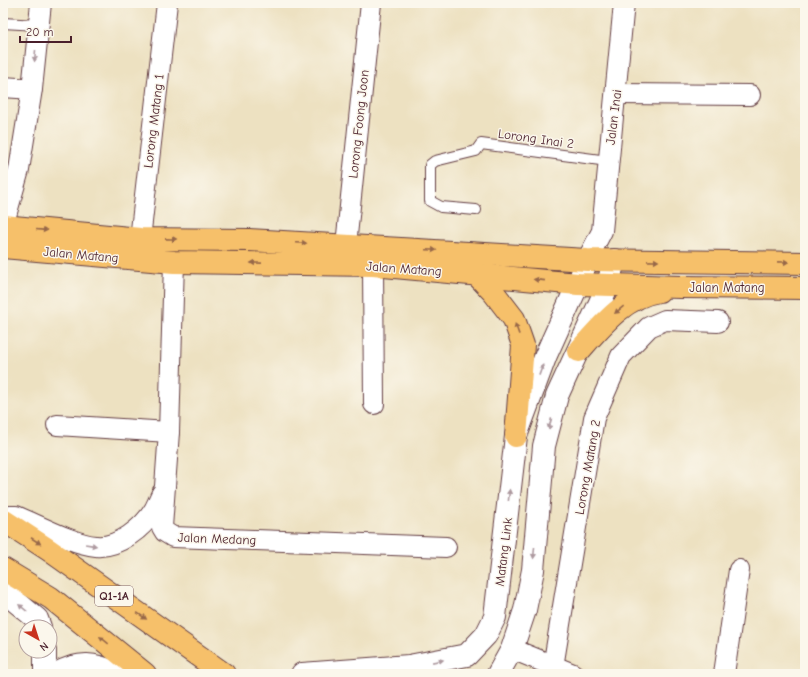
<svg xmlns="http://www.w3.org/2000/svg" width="808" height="677" font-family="'Comic Neue',sans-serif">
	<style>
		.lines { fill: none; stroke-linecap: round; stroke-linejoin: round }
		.service-casing { stroke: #623c42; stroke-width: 12 }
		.minor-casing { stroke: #623c42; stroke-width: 22 }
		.tertiary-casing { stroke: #623c42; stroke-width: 24 }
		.primary-casing { stroke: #623c42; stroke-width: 24 }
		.service { stroke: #fff; stroke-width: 10 }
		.minor { stroke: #fff; stroke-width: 20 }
		.tertiary { stroke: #fff; stroke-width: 22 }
		.primary { stroke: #f6c06b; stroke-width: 22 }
		.oneway { fill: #ae9aa0 }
		.oneway2 { fill: #976748 }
		.labels { text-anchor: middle; stroke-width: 3; stroke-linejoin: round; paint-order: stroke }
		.shield { fill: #fbf7ec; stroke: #7f6065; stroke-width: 1 }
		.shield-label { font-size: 12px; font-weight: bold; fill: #4a1f2b }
		.street-label { font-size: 13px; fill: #4a1f2b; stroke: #fbf7ec }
	</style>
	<rect width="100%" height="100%" fill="#fbf7ec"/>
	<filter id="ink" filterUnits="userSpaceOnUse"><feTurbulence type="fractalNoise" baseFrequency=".025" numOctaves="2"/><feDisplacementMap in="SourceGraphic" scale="8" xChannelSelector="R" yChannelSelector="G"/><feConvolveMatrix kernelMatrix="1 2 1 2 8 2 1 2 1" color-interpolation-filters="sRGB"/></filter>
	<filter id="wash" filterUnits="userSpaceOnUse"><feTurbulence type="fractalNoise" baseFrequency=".012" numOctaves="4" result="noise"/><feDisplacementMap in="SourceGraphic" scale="16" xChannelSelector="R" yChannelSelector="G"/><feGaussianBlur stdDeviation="0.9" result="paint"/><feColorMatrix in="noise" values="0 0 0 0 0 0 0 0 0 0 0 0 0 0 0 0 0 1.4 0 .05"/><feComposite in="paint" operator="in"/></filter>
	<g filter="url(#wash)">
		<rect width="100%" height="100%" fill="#ede1c1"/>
	</g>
	<g filter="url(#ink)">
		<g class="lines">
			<defs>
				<g id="service">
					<polyline points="3,23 37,25"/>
					<polyline points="476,210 441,207 430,201 430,165 435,161 476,151 481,144 608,161"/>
				</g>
				<g id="minor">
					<polyline points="3,87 32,89"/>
					<polyline points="616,94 750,95"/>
					<polyline points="3,226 19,170 32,89 41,3"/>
					<polyline points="140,239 167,3"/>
					<polyline points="346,245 371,3"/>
					<polyline points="587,260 602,231 624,3"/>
					<polyline points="174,262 169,432 162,527 165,532 173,537 446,547"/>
					<polyline points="373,265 374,404"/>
					<polyline points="57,425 169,432"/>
					<path d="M3 520 10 516H16C38 525 73 544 96 546 118 548 143 528 154 510 157 505 159 499 162 493"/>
					<polyline points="512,649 573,674"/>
					<polyline points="553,667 594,418 621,356 649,327 665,320 718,322"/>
					<polyline points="724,674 739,570"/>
				</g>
				<g id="tertiary">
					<polyline points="3,591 37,619 40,627"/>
					<polyline points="45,674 45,651"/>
					<path d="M56 674C80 661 94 663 118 674"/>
					<polyline points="302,674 409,666 467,655 486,635 495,617 516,436 546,355 578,284 587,260"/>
					<polyline points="498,674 512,649 525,610 533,570 544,446 557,396 608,285 614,260"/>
				</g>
				<g id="primary">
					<polyline points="3,226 140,239 249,240 587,260 805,263"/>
					<polyline points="3,247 174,262 373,265 578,284 680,287 805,288"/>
					<polyline points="475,273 494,293 514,319 523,345 516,436"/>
					<path d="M579 351C601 326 625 296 659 291"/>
					<polyline points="3,520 49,550 224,674"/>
					<polyline points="3,569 51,598 145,674"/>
				</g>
			</defs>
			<use href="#service" class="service-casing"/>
			<use href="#minor" class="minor-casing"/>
			<use href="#tertiary" class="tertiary-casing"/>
			<use href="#primary" class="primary-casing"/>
			<use href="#service" class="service"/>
			<use href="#minor" class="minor"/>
			<use href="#tertiary" class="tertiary"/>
			<use href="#primary" class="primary"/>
		</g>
		<defs><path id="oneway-solid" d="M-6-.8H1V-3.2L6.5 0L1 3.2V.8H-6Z"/></defs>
		<g class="oneway">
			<use href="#oneway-solid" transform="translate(35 56) rotate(95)"/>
			<use href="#oneway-solid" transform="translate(541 370) rotate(-70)"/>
			<use href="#oneway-solid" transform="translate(550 424) rotate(105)"/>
			<use href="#oneway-solid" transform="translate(509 495) rotate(-84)"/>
			<use href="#oneway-solid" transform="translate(91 545) rotate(9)"/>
			<use href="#oneway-solid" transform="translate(534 553) rotate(95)"/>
			<use href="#oneway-solid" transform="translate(23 608) rotate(-141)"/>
			<use href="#oneway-solid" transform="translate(438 661) rotate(-11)"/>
		</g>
		<g class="oneway2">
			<use href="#oneway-solid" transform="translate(42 230) rotate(5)"/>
			<use href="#oneway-solid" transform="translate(171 239) rotate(1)"/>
			<use href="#oneway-solid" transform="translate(301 243) rotate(3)"/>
			<use href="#oneway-solid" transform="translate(431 250) rotate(3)"/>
			<use href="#oneway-solid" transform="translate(653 261) rotate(1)"/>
			<use href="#oneway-solid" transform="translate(783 262) rotate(1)"/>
			<use href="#oneway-solid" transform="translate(256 263) rotate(-179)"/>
			<use href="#oneway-solid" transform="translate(539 280) rotate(-174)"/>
			<use href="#oneway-solid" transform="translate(619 310) rotate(141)"/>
			<use href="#oneway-solid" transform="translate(517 329) rotate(-110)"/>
			<use href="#oneway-solid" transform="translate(36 541) rotate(33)"/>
			<use href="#oneway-solid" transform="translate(142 616) rotate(35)"/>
			<use href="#oneway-solid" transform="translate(104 640) rotate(-141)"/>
		</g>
	</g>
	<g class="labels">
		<rect class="shield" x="95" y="586" width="38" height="20" rx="3"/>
		<g class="shield-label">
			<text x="114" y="600">Q1-1A</text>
		</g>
		<g class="street-label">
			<text transform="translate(613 117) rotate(-83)" y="5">Jalan Inai</text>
			<text transform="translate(153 121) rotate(-83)" y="5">Lorong Matang 1</text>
			<text transform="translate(358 124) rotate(-84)" y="5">Lorong Foong Joon</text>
			<text transform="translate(536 138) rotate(8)" y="5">Lorong Inai 2</text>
			<text transform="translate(81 254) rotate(5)" y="5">Jalan Matang</text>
			<text transform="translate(404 268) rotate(4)" y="5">Jalan Matang</text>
			<text x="727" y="292">Jalan Matang</text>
			<text transform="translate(587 467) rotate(-80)" y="5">Lorong Matang 2</text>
			<text transform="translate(217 538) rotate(2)" y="5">Jalan Medang</text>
			<text transform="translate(503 552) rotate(-83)" y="5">Matang Link</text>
		</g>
	</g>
	<rect width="808" height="677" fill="none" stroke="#fbf7ec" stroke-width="16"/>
	<g transform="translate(38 639) rotate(141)"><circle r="19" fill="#fbf7ec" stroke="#b4a19f"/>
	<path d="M0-3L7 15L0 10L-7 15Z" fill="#c8321e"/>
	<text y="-6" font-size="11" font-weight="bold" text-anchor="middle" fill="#4a1f2b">N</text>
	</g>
	<path d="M20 36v6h51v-6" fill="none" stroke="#4a1f2b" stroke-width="2"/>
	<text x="26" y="36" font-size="12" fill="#4a1f2b" stroke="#fbf7ec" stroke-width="3" paint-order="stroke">20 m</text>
</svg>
